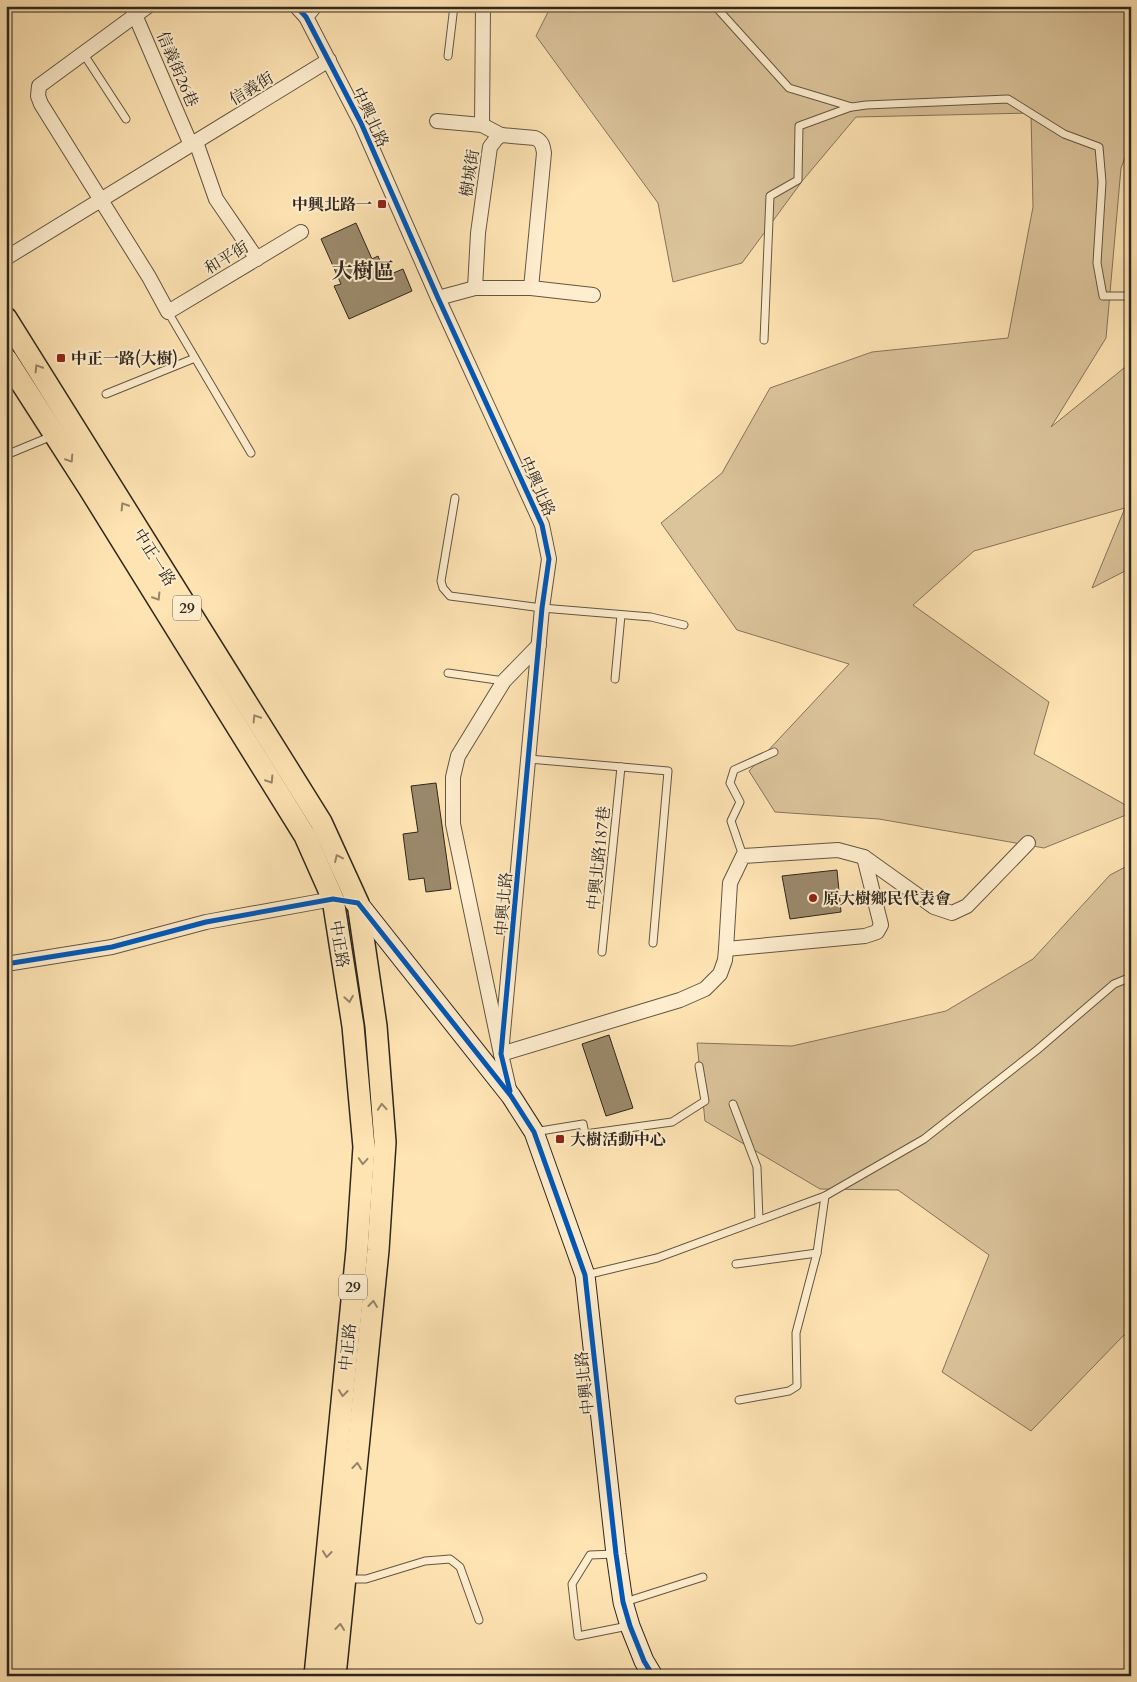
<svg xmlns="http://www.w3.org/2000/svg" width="1137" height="1682" font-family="Cardo,'Noto Serif TC',serif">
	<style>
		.green { fill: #dbc39a; stroke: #85755c }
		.building { fill: #9b896b; stroke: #2f271d }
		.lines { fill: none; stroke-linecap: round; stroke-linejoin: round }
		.lane-casing { stroke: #635642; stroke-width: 9 }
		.street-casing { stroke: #635642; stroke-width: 16 }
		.secondary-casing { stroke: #2f271d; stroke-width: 21 }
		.primary-casing { stroke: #2f271d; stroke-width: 24 }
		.lane { stroke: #feedce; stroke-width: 7 }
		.street { stroke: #feedce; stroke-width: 14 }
		.secondary { stroke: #feedce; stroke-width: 19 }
		.primary { stroke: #fee3b3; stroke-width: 21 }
		.cycleway-casing { stroke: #feedce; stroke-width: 8 }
		.cycleway { stroke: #0057b8; stroke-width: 5 }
		.oneway { stroke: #968568 }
		.poi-dot { fill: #8f2418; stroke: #feedce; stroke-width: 2 }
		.labels { text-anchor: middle; stroke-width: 4; stroke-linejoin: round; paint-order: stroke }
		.shield { fill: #feedce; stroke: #6d6252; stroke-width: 1 }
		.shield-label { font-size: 15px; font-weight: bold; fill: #2f271d }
		.street-label { font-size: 16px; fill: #2f271d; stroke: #feedce }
		.poi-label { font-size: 16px; font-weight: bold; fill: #2f271d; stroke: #feedce; text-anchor: start }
		.district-label { font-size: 21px; font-weight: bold; fill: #2f271d; stroke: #feedce }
	</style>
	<rect width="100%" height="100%" fill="#fee3b3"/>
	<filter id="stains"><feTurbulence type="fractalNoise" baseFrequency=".004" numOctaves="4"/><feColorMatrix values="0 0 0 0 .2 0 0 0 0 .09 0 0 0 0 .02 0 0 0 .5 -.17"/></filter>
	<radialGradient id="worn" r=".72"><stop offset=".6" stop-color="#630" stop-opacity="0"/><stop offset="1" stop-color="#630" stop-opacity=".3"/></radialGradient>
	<g class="green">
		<polygon points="551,6 1131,6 1131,143 1121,168 1106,338 1051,427 1124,368 1131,367 1131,568 1092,588 1125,508 974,551 913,605 1049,702 1034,754 1131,808 1131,813 1044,848 879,819 775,812 749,771 849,664 737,630 661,523 722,473 770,388 872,352 1008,338 1033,207 1031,113 856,117 803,180 742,263 673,282 658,203 536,36"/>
		<polygon points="1131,864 1131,1341 1124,1335 1031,1431 942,1372 989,1255 898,1190 820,1189 705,1121 697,1043 792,1046 946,1011 1033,959 1110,875"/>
	</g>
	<g class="building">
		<polygon points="356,223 372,259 378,256 386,276 403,269 412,291 349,319 334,286 341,284 321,239"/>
		<polygon points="436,783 451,889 426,892 424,878 409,880 403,834 418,832 411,786"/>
		<polygon points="837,870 841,912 790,919 782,876"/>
		<polygon points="609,1035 633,1108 606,1116 582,1044"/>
	</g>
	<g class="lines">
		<defs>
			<g id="lane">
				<polyline points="715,6 789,88 852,107 866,105 1008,99 1064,134 1099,147 1102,182 1097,263 1103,296 1131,296"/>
				<polyline points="83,53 126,119"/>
				<polyline points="448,56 454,6"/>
				<polyline points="168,312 251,453"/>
				<polyline points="764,340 770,196 798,180 799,126 851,107"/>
				<polyline points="106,394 195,358"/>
				<polyline points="6,455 52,436"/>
				<polyline points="455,498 441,581 443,588 450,596 542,608 651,617 684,625"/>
				<polyline points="448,673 504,681"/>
				<polyline points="615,679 621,615"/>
				<polyline points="529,759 668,771 653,943"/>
				<polyline points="743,856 731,821 740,802 730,783 734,770 774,752"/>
				<polyline points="602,952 621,767"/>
				<polyline points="733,1104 757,1167 759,1220"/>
				<polyline points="534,1132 583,1124 585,1134 672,1122 705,1101 699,1066"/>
				<polyline points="736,1264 817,1253"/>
				<polyline points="586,1275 657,1258 825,1196 924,1139 1037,1050 1114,984 1131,977"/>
				<polyline points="739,1400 789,1391 797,1386 796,1333 817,1253 825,1196"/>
				<polyline points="615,1554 590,1555 572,1584 578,1636 628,1626"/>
				<polyline points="348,1579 366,1579 425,1561 450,1559 460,1567 479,1620"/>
				<polyline points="625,1602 703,1577"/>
			</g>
			<g id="street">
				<polyline points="148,6 39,86 38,96 41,104 149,277 168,312 301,232"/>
				<polyline points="296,6 306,17 361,123 438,298 542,525 549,559 542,608 501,1054 510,1093"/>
				<polyline points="132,8 191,145"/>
				<polyline points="306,17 315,6"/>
				<polyline points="437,121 482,125 501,135"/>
				<polyline points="482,125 483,6"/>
				<polyline points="196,142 216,199 257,259"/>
				<polyline points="6,258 329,60"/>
				<path d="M475 288 478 233 490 147 496 139 501 135 535 138C542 141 543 146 544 153L531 288"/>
				<polyline points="438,298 475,288 531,288 593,295"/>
				<polyline points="539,645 504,681 458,756 453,777 453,824 501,1054 680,1000 705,989 720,974 725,960 726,949 730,883 743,856 838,850 864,857 934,907 952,913 967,906 1028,843"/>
				<polyline points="726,949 865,936 877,932 881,925 864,857"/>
				<polyline points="6,964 112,947 206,922 333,899"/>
			</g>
			<polyline id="secondary" points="354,902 358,903 511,1096 534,1132 585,1275 616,1554 623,1602 630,1626 644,1661 653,1676"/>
			<g id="primary">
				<polyline points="6,318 321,822 358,903 376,1026 385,1142 378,1250 335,1676"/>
				<polyline points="6,359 89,488 305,836 333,899 353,1026 364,1147 357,1250 315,1676"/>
			</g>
		</defs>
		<use href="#lane" class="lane-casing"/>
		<use href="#street" class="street-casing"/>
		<use href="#secondary" class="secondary-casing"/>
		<use href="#primary" class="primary-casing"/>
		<use href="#lane" class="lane"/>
		<use href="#street" class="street"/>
		<use href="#secondary" class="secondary"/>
		<use href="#primary" class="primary"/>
		<defs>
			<g id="cycleway">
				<polyline points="296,6 306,17 361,123 438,298 542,525 549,559 542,608 501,1054 510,1091"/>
				<polyline points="6,964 112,947 206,922 333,899 358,903 511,1096 534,1132 585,1275 616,1554 623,1602 630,1626 644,1661 653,1676"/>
			</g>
		</defs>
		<use href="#cycleway" class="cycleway-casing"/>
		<use href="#cycleway" class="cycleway"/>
	</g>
	<defs><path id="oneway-chevron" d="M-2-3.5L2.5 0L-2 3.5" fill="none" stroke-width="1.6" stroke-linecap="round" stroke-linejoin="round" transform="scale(1.25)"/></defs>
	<g class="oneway">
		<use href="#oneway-chevron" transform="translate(38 368) rotate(-122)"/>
		<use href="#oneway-chevron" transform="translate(70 459) rotate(57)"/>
		<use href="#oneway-chevron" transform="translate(124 506) rotate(-122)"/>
		<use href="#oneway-chevron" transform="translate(157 597) rotate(58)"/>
		<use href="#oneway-chevron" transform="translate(256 718) rotate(-122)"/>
		<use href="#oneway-chevron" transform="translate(270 780) rotate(58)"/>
		<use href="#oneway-chevron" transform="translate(338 858) rotate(-115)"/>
		<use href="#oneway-chevron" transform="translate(349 999) rotate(81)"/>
		<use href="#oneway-chevron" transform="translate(382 1107) rotate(-94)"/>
		<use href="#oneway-chevron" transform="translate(363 1161) rotate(94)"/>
		<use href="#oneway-chevron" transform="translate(373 1304) rotate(-84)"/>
		<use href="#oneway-chevron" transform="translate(343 1393) rotate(96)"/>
		<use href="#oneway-chevron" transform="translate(357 1466) rotate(-84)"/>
		<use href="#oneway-chevron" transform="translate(327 1554) rotate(96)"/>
		<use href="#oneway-chevron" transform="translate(340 1627) rotate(-84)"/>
	</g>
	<g class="poi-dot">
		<rect x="377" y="199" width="10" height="10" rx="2.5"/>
		<rect x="56" y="353" width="10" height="10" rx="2.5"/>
		<circle cx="813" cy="898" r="5"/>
		<rect x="555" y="1134" width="10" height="10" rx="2.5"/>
	</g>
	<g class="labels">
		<g class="shield">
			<rect x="173" y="595.5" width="28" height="25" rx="4"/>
			<rect x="339" y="1274.5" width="28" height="25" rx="4"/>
		</g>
		<g class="shield-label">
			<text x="187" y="613">29</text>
			<text x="353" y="1292">29</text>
		</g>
		<g class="street-label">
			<text transform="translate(178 69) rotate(67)" y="6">信義街26巷</text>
			<text transform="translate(251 88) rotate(-31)" y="6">信義街</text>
			<text transform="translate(371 117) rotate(65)" y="6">中興北路</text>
			<text transform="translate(469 173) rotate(-81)" y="6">樹城街</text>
			<text transform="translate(226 257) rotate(-31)" y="6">和平街</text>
			<text transform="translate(538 486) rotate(66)" y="6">中興北路</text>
			<text transform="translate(155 557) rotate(58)" y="6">中正一路</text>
			<text transform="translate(598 858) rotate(-84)" y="6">中興北路187巷</text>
			<text transform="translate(503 904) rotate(-85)" y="6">中興北路</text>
			<text transform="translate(340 944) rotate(81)" y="6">中正路</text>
			<text transform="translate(347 1347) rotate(-84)" y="6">中正路</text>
			<text transform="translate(584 1383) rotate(-96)" y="6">中興北路</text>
		</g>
		<g class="poi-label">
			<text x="372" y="210" text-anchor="end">中興北路一</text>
			<text x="71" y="364">中正一路(大樹)</text>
			<text x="823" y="904">原大樹鄉民代表會</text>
			<text x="570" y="1145">大樹活動中心</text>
		</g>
		<g class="district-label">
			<text x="363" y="278">大樹區</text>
		</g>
	</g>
	<rect width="1137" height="1682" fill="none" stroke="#fee3b3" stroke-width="25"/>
	<rect x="8" y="8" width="1122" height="1667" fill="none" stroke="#2f271d" stroke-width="2.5"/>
	<rect x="12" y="12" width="1112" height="1657" fill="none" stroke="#2f271d"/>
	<rect width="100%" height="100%" filter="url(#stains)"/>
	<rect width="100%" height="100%" fill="url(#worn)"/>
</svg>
